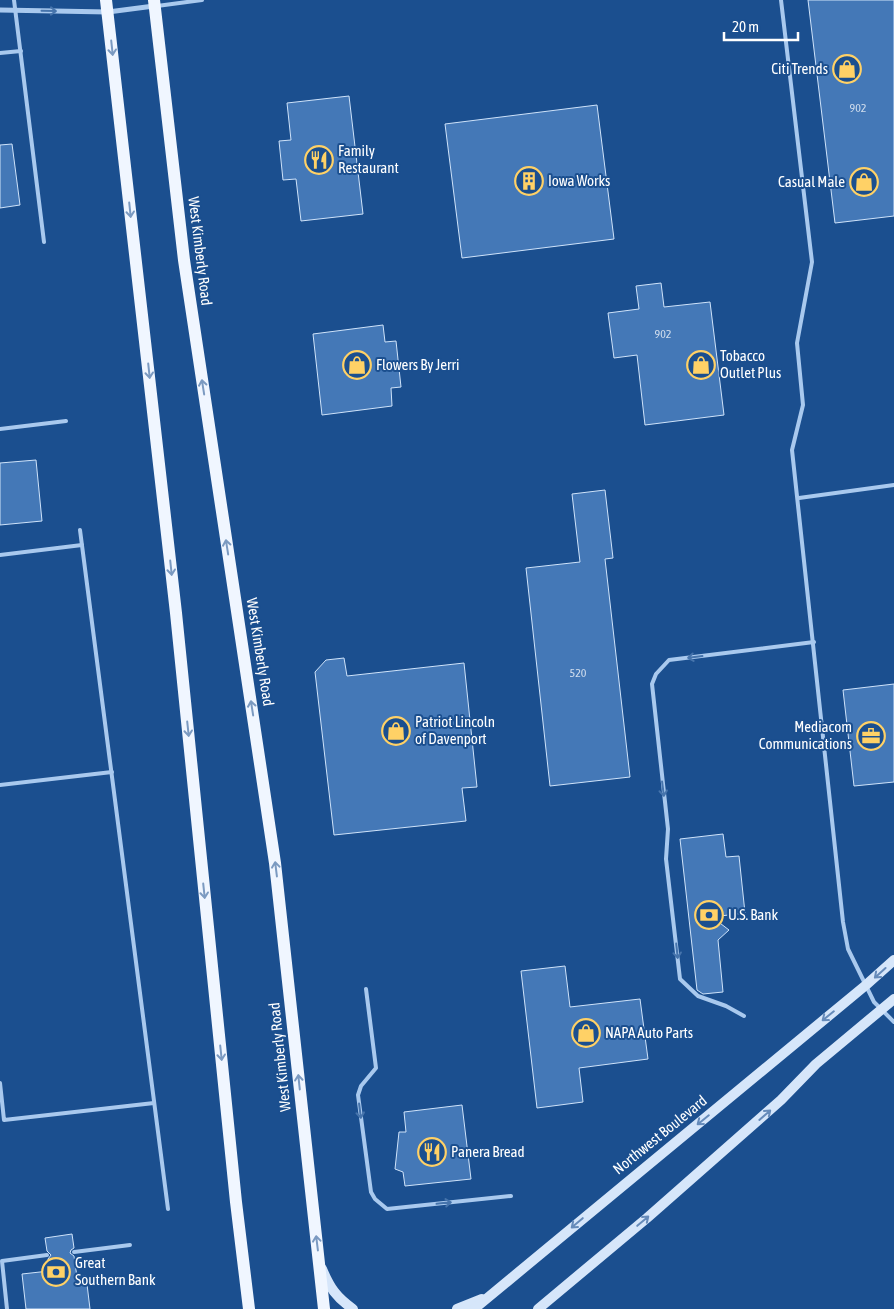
<svg xmlns="http://www.w3.org/2000/svg" width="894" height="1309" font-family="'Asap Condensed',sans-serif">
	<style>
		.building { fill: #4478b7; stroke: #cfe3fa }
		.lines { fill: none; stroke-linecap: round; stroke-linejoin: round }
		.lane { stroke: #a9c9ee; stroke-width: 4 }
		.street { stroke: #a9c9ee; stroke-width: 5 }
		.secondary { stroke: #d6e6fa; stroke-width: 10 }
		.primary { stroke: #f0f6ff; stroke-width: 12 }
		.oneway { stroke: #4674ac }
		.oneway2 { stroke: #7b9ac1 }
		.oneway3 { stroke: #668bba }
		.labels { text-anchor: middle; stroke-width: 4; stroke-linejoin: round; paint-order: stroke }
		.number-label { font-size: 12px; fill: #d0dded }
		.poi-label { font-size: 15px; fill: #fff; stroke: #1b4f8f; text-anchor: start }
		.street-label { font-size: 15px; fill: #fff; stroke: #1b4f8f }
	</style>
	<rect width="100%" height="100%" fill="#1b4f8f"/>
	<g class="building">
		<polygon points="808,0 894,0 894,216 835,223"/>
		<polygon points="349,96 363,214 301,221 296,179 283,180 279,141 291,140 287,103"/>
		<polygon points="597,105 614,239 462,258 445,124"/>
		<polygon points="12,144 20,205 0,208 0,145"/>
		<polygon points="661,283 664,307 710,302 724,415 645,425 637,355 614,358 608,313 639,309 636,286"/>
		<polygon points="383,325 385,342 396,341 401,387 391,388 392,406 322,415 313,334"/>
		<polygon points="36,460 42,521 0,525 0,463"/>
		<polygon points="605,490 613,558 605,559 630,777 550,786 526,568 580,562 572,494"/>
		<polygon points="344,658 347,676 464,663 477,787 462,788 466,821 334,835 315,672 326,660"/>
		<polygon points="894,684 894,782 854,786 843,690"/>
		<polygon points="723,834 726,857 739,856 745,913 712,917 729,930 718,940 723,992 703,994 697,990 680,839"/>
		<polygon points="565,966 570,1007 640,999 648,1059 579,1068 583,1102 537,1108 521,971"/>
		<polygon points="462,1105 471,1179 405,1186 403,1172 395,1169 399,1132 406,1132 404,1112"/>
		<polygon points="72,1234 74,1248 71,1250 70,1253 74,1256 77,1277 86,1276 90,1309 26,1309 22,1274 49,1271 48,1259 51,1255 47,1251 45,1238"/>
	</g>
	<g class="lines">
		<g class="lane">
			<polyline points="14,0 44,242"/>
			<polyline points="781,0 812,262 797,343 803,405 792,450 843,922 848,949 874,1002 894,1022"/>
			<polyline points="157,6 202,0"/>
			<polyline points="0,53 21,51"/>
			<polyline points="0,429 66,421"/>
			<polyline points="799,498 894,485"/>
			<polyline points="80,530 168,1209"/>
			<polyline points="0,555 82,545"/>
			<polyline points="0,785 112,772"/>
			<polyline points="366,989 376,1068 361,1086 358,1095 371,1192 375,1199 387,1209 511,1196"/>
			<polyline points="744,1016 726,1006 698,996 680,979 666,859 668,829 652,684 656,674 669,660 814,642"/>
			<polyline points="0,1083 4,1120 154,1103"/>
			<polyline points="74,1252 130,1245"/>
			<polyline points="7,1309 2,1261 47,1255"/>
		</g>
		<polyline class="street" points="0,10 108,12 154,6"/>
		<g class="secondary">
			<path d="M322 1269C330 1288 336 1297 353 1309"/>
			<polyline points="457,1309 482,1299"/>
			<polyline points="474,1309 866,985 894,960"/>
			<polyline points="538,1309 647,1218 781,1100 816,1064 894,999"/>
		</g>
		<g class="primary">
			<polyline points="106,0 176,613 236,1202 249,1309"/>
			<polyline points="154,0 184,260 275,863 324,1309"/>
		</g>
	</g>
	<defs><path id="oneway-shaft" d="M-6 0H5M1.5-3L5.5 0L1.5 3" fill="none" stroke-width="1.6" stroke-linecap="round" stroke-linejoin="round" transform="scale(1.25)"/></defs>
	<g class="oneway">
		<use href="#oneway-shaft" transform="translate(49 11) rotate(1)"/>
		<use href="#oneway-shaft" transform="translate(695 657) rotate(173)"/>
		<use href="#oneway-shaft" transform="translate(663 789) rotate(83)"/>
		<use href="#oneway-shaft" transform="translate(677 951) rotate(84)"/>
		<use href="#oneway-shaft" transform="translate(360 1111) rotate(83)"/>
		<use href="#oneway-shaft" transform="translate(444 1203) rotate(-6)"/>
	</g>
	<g class="oneway2">
		<use href="#oneway-shaft" transform="translate(112 48) rotate(84)"/>
		<use href="#oneway-shaft" transform="translate(130 210) rotate(84)"/>
		<use href="#oneway-shaft" transform="translate(149 371) rotate(84)"/>
		<use href="#oneway-shaft" transform="translate(203 387) rotate(-99)"/>
		<use href="#oneway-shaft" transform="translate(227 547) rotate(-99)"/>
		<use href="#oneway-shaft" transform="translate(171 568) rotate(84)"/>
		<use href="#oneway-shaft" transform="translate(252 708) rotate(-99)"/>
		<use href="#oneway-shaft" transform="translate(188 729) rotate(84)"/>
		<use href="#oneway-shaft" transform="translate(276 869) rotate(-97)"/>
		<use href="#oneway-shaft" transform="translate(204 891) rotate(84)"/>
		<use href="#oneway-shaft" transform="translate(221 1053) rotate(84)"/>
		<use href="#oneway-shaft" transform="translate(299 1082) rotate(-96)"/>
		<use href="#oneway-shaft" transform="translate(317 1243) rotate(-97)"/>
	</g>
	<g class="oneway3">
		<use href="#oneway-shaft" transform="translate(880 973) rotate(138)"/>
		<use href="#oneway-shaft" transform="translate(828 1016) rotate(141)"/>
		<use href="#oneway-shaft" transform="translate(765 1115) rotate(-41)"/>
		<use href="#oneway-shaft" transform="translate(703 1120) rotate(141)"/>
		<use href="#oneway-shaft" transform="translate(643 1221) rotate(-40)"/>
		<use href="#oneway-shaft" transform="translate(577 1223) rotate(140)"/>
	</g>
	<defs>
		<symbol id="shop-ring" viewBox="-11 -11 22 22"><circle r="9.5" fill="#1b4f8f" stroke="#ffd166" stroke-width="1.5"/><path d="M-5-2.5h2.3a2.7 3.5 0 0 1 5.4 0H5L5.5 6h-11ZM-1.5-2.5h3a1.5 2.3 0 0 0-3 0Z" fill="#ffd166"/></symbol>
		<symbol id="restaurant-ring" viewBox="-11 -11 22 22"><circle r="9.5" fill="#1b4f8f" stroke="#ffd166" stroke-width="1.5"/><path d="M-5-6h1v4h1v-4h1v4h1v-4h1v5L-1.5 .5V6h-2V.5L-5-1ZM5-6V6H3V1.5H1.5Q1.5-4 5-6Z" fill="#ffd166"/></symbol>
		<symbol id="building-ring" viewBox="-11 -11 22 22"><circle r="9.5" fill="#1b4f8f" stroke="#ffd166" stroke-width="1.5"/><path d="M-4-6H4V6H1V3H-1V6H-4ZM-2.5-4.3h1.7v1.8h-1.7ZM.8-4.3h1.7v1.8H.8ZM-2.5-1h1.7V.8h-1.7ZM.8-1h1.7V.8H.8Z" fill="#ffd166"/></symbol>
		<symbol id="office-ring" viewBox="-11 -11 22 22"><circle r="9.5" fill="#1b4f8f" stroke="#ffd166" stroke-width="1.5"/><path d="M-6-3h4V-5.5h4V-3h4V5H-6ZM-1-4.5V-3h2v-1.5ZM-6 0V1H6V0Z" fill="#ffd166"/></symbol>
		<symbol id="bank-ring" viewBox="-11 -11 22 22"><circle r="9.5" fill="#1b4f8f" stroke="#ffd166" stroke-width="1.5"/><path d="M-6-4H6V4H-6ZM0-2.3a2.3 2.3 0 1 0 0 4.6a2.3 2.3 0 1 0 0-4.6Z" fill="#ffd166"/></symbol>
	</defs>
	<g fill-rule="evenodd">
		<use href="#shop-ring" x="831" y="53" width="32" height="32"/>
		<use href="#restaurant-ring" x="303" y="144" width="32" height="32"/>
		<use href="#building-ring" x="513" y="165" width="32" height="32"/>
		<use href="#shop-ring" x="848" y="166" width="32" height="32"/>
		<use href="#shop-ring" x="341" y="349" width="32" height="32"/>
		<use href="#shop-ring" x="685" y="349" width="32" height="32"/>
		<use href="#shop-ring" x="380" y="715" width="32" height="32"/>
		<use href="#office-ring" x="855" y="720" width="32" height="32"/>
		<use href="#bank-ring" x="693" y="899" width="32" height="32"/>
		<use href="#shop-ring" x="570" y="1017" width="32" height="32"/>
		<use href="#restaurant-ring" x="416" y="1136" width="32" height="32"/>
		<use href="#bank-ring" x="40" y="1256" width="32" height="32"/>
	</g>
	<g class="labels">
		<g class="number-label">
			<text x="858" y="112">902</text>
			<text x="663" y="338">902</text>
			<text x="578" y="677">520</text>
		</g>
		<g class="poi-label">
			<text x="828" y="74" text-anchor="end">Citi Trends</text>
			<text x="338" y="156">Family<tspan x="338" dy="17">Restaurant</tspan></text>
			<text x="548" y="186">Iowa Works</text>
			<text x="845" y="187" text-anchor="end">Casual Male</text>
			<text x="720" y="361">Tobacco<tspan x="720" dy="17">Outlet Plus</tspan></text>
			<text x="376" y="370">Flowers By Jerri</text>
			<text x="415" y="727">Patriot Lincoln<tspan x="415" dy="17">of Davenport</tspan></text>
			<text x="852" y="732" text-anchor="end">Mediacom<tspan x="852" dy="17">Communications</tspan></text>
			<text x="728" y="920">U.S. Bank</text>
			<text x="605" y="1038">NAPA Auto Parts</text>
			<text x="451" y="1157">Panera Bread</text>
			<text x="75" y="1268">Great<tspan x="75" dy="17">Southern Bank</tspan></text>
		</g>
		<g class="street-label">
			<text transform="translate(200 251) rotate(83)" y="5">West Kimberly Road</text>
			<text transform="translate(260 652) rotate(81)" y="5">West Kimberly Road</text>
			<text transform="translate(280 1057) rotate(-96)" y="5">West Kimberly Road</text>
			<text transform="translate(660 1135) rotate(-39)" y="5">Northwest Boulevard</text>
		</g>
	</g>
	<path d="M724 32v8h74v-8" fill="none" stroke="#ffffff" stroke-width="2.5"/>
	<text x="732" y="32" font-size="15" fill="#ffffff" stroke="#1b4f8f" stroke-width="4" paint-order="stroke">20 m</text>
</svg>
